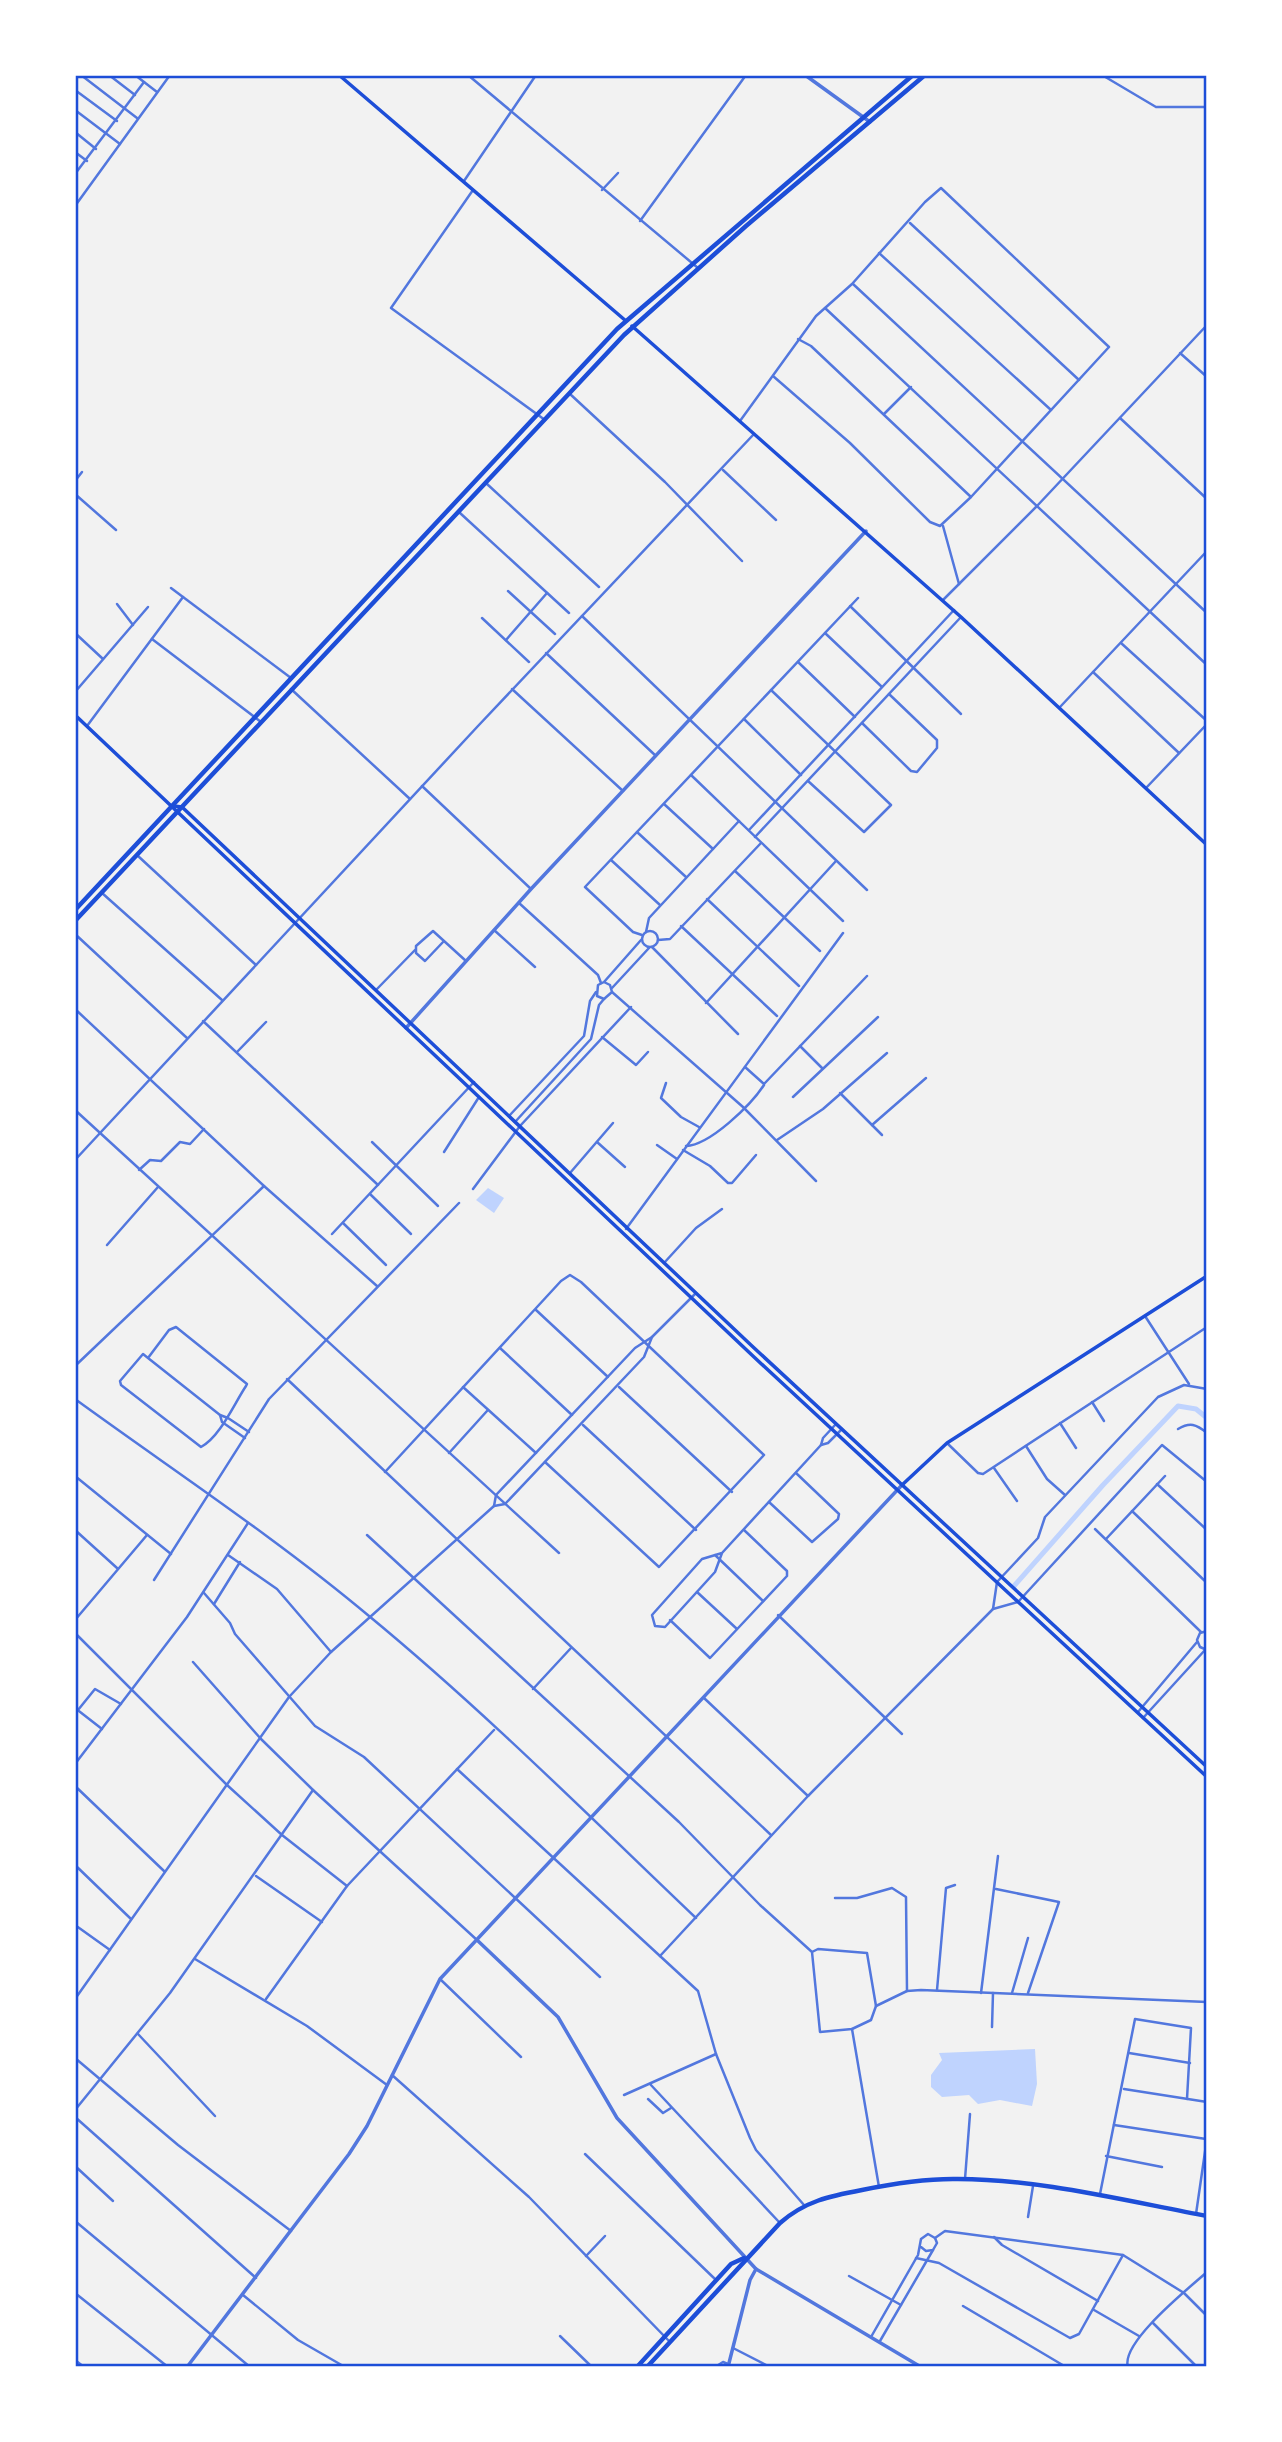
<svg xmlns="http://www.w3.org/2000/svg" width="1282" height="2442" font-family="'IBM Plex Sans',sans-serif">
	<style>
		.water { fill: #bfd3fe }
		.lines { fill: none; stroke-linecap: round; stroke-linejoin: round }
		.canal { stroke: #bfd3fe; stroke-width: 5 }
		.minor { stroke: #5277de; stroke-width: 2.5 }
		.tertiary { stroke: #5277de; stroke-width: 3.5 }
		.secondary { stroke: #1d4ed8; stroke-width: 3.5 }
		.primary { stroke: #1d4ed8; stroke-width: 4.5 }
		.neatline { fill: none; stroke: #1d4ed8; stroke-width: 2.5 }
	</style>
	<rect width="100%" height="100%" fill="#f2f2f2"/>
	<g class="water">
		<polygon points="488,1188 504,1198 494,1213 476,1200"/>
		<polygon points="1035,2049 1037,2084 1032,2106 1000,2100 978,2104 969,2095 942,2097 931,2087 931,2075 942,2060 939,2053"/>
	</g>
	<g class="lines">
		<polyline class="canal" points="1014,1586 1103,1485 1178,1406 1196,1409 1207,1418"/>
		<g class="minor">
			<polyline points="81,75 137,118"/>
			<polyline points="109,75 135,95"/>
			<polyline points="468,75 698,268"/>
			<polyline points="1102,75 1156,107 1207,107"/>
			<polyline points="144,82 157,92"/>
			<polyline points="75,90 117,121"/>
			<polyline points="75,110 120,144"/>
			<polyline points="75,132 96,149"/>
			<polyline points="75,152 87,161"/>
			<polyline points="75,174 144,82 135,75"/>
			<polyline points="464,181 536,75"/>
			<polyline points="473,190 391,308 545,420"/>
			<polyline points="602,190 618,173"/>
			<polyline points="75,206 170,75"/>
			<polyline points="640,221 746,75"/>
			<polyline points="910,223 1079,380"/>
			<polyline points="879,253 1051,410"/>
			<polyline points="853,284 1207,613"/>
			<polyline points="825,308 1207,665"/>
			<polyline points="798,339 811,346 971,497"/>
			<polyline points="1180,353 1207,377"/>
			<polyline points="570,394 665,482 742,561"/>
			<polyline points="884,414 911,387"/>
			<polyline points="1120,418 1207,499"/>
			<polyline points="740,421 816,316 852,284 925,202 941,188 1109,347 971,497 940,526 930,522 850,443 773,376"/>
			<polyline points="723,470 776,520"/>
			<polyline points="75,481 82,472"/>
			<polyline points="487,484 599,587"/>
			<polyline points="75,494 116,530"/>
			<polyline points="460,513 569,613"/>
			<polyline points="943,526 959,584"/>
			<polyline points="171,588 291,678"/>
			<polyline points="508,591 555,634"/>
			<polyline points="943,600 1037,506 1207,325"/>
			<polyline points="117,604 133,625"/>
			<polyline points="850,606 961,714"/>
			<polyline points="582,616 867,890"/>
			<polyline points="482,618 529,662"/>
			<polyline points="75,633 103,659"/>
			<polyline points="825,633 882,687"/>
			<polyline points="152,639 261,722"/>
			<polyline points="506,640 547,593"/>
			<polyline points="1121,643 1207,721"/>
			<polyline points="546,653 656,756"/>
			<polyline points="798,662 855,717"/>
			<polyline points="1093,672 1179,753"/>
			<polyline points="291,689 410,799"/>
			<polyline points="512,689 623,791"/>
			<polyline points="771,690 891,805 864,832 808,781"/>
			<polyline points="75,692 148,607"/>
			<polyline points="1060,707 1207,551"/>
			<polyline points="744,719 801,775"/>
			<polyline points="862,723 911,771 917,772 937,748 937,740 889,694"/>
			<polyline points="87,726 183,597"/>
			<polyline points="691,775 843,921"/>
			<polyline points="422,786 531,889"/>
			<polyline points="1146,788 1207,724"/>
			<polyline points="664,804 713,849"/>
			<polyline points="749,830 954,610"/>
			<polyline points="637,832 686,877"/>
			<polyline points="755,837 961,617"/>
			<polyline points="138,856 256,965"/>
			<polyline points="611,860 660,905"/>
			<polyline points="735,871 820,951"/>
			<polyline points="102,893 222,1000"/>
			<polyline points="707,899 799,986"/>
			<polyline points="519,903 598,975 601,983"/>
			<polyline points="681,926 777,1016"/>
			<polyline points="494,930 535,967"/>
			<circle cx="650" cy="939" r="8"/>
			<polyline points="646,932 649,918 739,821"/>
			<polyline points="75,934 187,1038"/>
			<polyline points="642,935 633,932 585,887 858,598"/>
			<polyline points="658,940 670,939 761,843"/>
			<polyline points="444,941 425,961 416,953 416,946 433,931 466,961"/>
			<polyline points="652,947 738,1034"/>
			<polyline points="604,982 610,985 612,992 604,999 597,996 598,985 604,982 641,940"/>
			<polyline points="612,988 649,948"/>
			<polyline points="376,990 415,950"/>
			<polyline points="612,992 743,1107 816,1181"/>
			<polyline points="706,1003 836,861"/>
			<polyline points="75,1009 264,1186 377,1286"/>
			<polyline points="203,1021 378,1185"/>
			<polyline points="602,1037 636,1065 648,1052"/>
			<polyline points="800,1046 822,1068"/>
			<polyline points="237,1052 266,1022"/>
			<polyline points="745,1067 764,1084 867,976"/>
			<polyline points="666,1083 661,1098 681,1117 699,1127"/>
			<polyline points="840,1093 882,1135"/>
			<polyline points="793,1097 878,1017"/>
			<polyline points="75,1110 559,1553"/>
			<polyline points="509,1116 584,1036 590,1001 596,992"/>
			<polyline points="515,1122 591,1039 599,1005 604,999"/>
			<polyline points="872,1125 926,1078"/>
			<polyline points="777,1140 823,1109 887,1053"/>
			<polyline points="372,1142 438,1206"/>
			<polyline points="597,1142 625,1167"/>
			<polyline points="657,1145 677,1159"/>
			<path d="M686 1146C710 1145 751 1105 764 1085"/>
			<polyline points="683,1150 710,1166 728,1183 732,1183 756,1155"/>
			<polyline points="444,1152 479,1097"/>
			<polyline points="75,1160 478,726 754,434"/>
			<polyline points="139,1170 150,1160 161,1161 180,1142 190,1144 204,1129"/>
			<polyline points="570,1173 613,1123"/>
			<polyline points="473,1189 520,1126 631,1007"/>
			<polyline points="370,1194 411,1234"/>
			<polyline points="343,1223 386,1265"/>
			<polyline points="626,1229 843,933"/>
			<polyline points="332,1234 474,1082"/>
			<polyline points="107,1245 158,1187"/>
			<polyline points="664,1263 696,1228 722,1209"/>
			<polyline points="536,1310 608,1377"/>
			<polyline points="1145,1316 1189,1384"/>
			<polyline points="500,1348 572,1415"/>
			<path d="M148 1358 169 1330 176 1327 247 1384 246 1386C234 1404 220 1437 201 1447L121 1385 120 1381 143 1354 148 1358 220 1415 228 1418 249 1432"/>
			<polyline points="75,1366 264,1186"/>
			<polyline points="287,1379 771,1835"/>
			<polyline points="463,1387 536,1453"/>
			<polyline points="619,1387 732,1492"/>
			<path d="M75 1399C174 1471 276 1538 369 1616 483 1710 589 1816 696 1918"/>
			<polyline points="1092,1402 1104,1421"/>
			<polyline points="220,1415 222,1422 245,1438"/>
			<polyline points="1060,1423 1076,1448"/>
			<polyline points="583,1425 696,1530"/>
			<path d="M1178 1429C1190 1422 1196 1424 1207 1433"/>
			<polyline points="948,1444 978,1473 983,1474 1207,1327"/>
			<polyline points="821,1445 828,1443 842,1429"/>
			<polyline points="1026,1446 1047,1479 1065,1495"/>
			<polyline points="449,1453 487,1411"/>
			<polyline points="994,1468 1017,1501"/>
			<polyline points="385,1472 561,1281 570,1275 581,1282 764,1455 659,1567 545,1462"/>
			<polyline points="75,1476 171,1554"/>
			<polyline points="1157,1484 1207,1530"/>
			<polyline points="769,1502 812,1542 838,1519 839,1514 796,1473"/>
			<polyline points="494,1506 496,1495 635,1348 652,1337 696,1293"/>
			<polyline points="1132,1511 1207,1583"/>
			<polyline points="1095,1529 1201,1632"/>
			<polyline points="75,1530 117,1568"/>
			<polyline points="367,1535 679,1822 760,1905 812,1952 820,2032 852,2029 871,2020 876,2006 867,1953 818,1949 812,1952"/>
			<polyline points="1106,1539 1165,1476"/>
			<polyline points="722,1553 715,1572 665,1627 655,1626 652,1615 702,1559 722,1553 821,1445 823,1438 836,1424"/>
			<polyline points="228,1555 277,1589 331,1652"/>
			<polyline points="715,1555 763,1601"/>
			<polyline points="154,1580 269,1399 459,1203"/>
			<polyline points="697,1592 737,1629"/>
			<polyline points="204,1593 230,1623 235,1634 315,1726 364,1757 600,1977"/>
			<polyline points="214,1604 240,1562"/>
			<polyline points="993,1609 997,1582 1038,1538 1045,1517 1158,1397 1184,1385 1207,1389"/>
			<polyline points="778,1615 902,1734"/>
			<polyline points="75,1620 147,1535"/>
			<polyline points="670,1620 710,1658 787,1576 787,1571 744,1530"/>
			<polyline points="1207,1631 1200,1633 1197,1640 1200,1647 1207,1650"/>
			<polyline points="75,1633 227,1785 282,1835 347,1886"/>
			<polyline points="193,1662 261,1739 313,1790 477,1940"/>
			<polyline points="533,1689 571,1648"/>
			<polyline points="704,1698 808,1796"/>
			<polyline points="75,1708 102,1729"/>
			<polyline points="78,1710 95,1689 121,1704"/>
			<polyline points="1138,1712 1197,1642"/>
			<polyline points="1143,1718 1205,1650"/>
			<polyline points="75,1764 187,1617 248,1523"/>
			<polyline points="457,1769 698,1991 716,2054 750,2138 756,2150 804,2205"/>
			<polyline points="75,1786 164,1871"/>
			<polyline points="75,1865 131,1919"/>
			<polyline points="256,1876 322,1922"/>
			<polyline points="996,1889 1059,1902 1028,1993"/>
			<polyline points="835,1898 857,1898 892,1888 906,1897 907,1991"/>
			<polyline points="75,1925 110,1950"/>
			<polyline points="660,1956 808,1796 993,1609 1018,1602 1162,1445 1207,1482"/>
			<polyline points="195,1959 307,2026 387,2085"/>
			<polyline points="440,1979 521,2057"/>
			<polyline points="937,1990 946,1888 955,1885"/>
			<polyline points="981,1993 998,1856"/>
			<polyline points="1012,1993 1028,1938"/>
			<polyline points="75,1999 289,1697 331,1652 494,1506 505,1504 644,1357 652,1337"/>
			<polyline points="266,1999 347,1886 494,1730"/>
			<polyline points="876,2006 907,1991 921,1990 1207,2002"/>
			<polyline points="992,2027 993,1993"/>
			<polyline points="852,2029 879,2187"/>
			<polyline points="138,2034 215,2116"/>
			<polyline points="1129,2053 1190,2063"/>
			<polyline points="75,2058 178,2145 291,2231"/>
			<polyline points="392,2075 529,2197 669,2341"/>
			<polyline points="650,2084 779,2222"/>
			<polyline points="1124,2089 1207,2102"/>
			<polyline points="624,2095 716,2054"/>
			<polyline points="648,2099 663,2113 671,2108"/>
			<polyline points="75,2110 170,1993 313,1790"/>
			<polyline points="75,2117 256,2278"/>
			<polyline points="1114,2125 1206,2139"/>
			<polyline points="585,2154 716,2280"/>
			<polyline points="1106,2156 1162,2167"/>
			<polyline points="75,2166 113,2201"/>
			<polyline points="965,2179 970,2114"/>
			<polyline points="1100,2194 1135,2019 1191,2028 1187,2099"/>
			<polyline points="1196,2214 1207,2138"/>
			<polyline points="1028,2217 1033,2186"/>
			<polyline points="75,2221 250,2367"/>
			<polyline points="994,2237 1002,2245 1098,2301"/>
			<polyline points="935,2238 945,2231 1123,2255 1184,2293 1207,2316"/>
			<polyline points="586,2256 605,2236"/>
			<polyline points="916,2258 939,2263 1070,2338 1079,2334 1123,2255"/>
			<polyline points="849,2276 901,2305"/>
			<polyline points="75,2293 168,2367"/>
			<polyline points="243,2295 298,2340 345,2367"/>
			<polyline points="963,2306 1066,2367"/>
			<polyline points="1094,2310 1139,2336"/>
			<polyline points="1153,2323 1197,2367"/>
			<polyline points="560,2336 592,2367"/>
			<polyline points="871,2337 918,2255 921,2239 928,2234 935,2238 937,2243 933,2250 926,2251 921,2247"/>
			<polyline points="880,2341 933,2250"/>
			<polyline points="733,2348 770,2367"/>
			<polyline points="75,2360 84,2367"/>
			<polyline points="715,2367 723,2362 728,2364"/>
			<path d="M1128 2367C1120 2343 1189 2288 1207 2272"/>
		</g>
		<g class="tertiary">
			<polyline points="805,75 870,122"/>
			<polyline points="406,1028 531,889 866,531"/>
			<polyline points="477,1940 558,2017 617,2118 756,2269 921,2367"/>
			<polyline points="187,2367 349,2154 367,2126 440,1979 902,1485"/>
			<polyline points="728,2367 750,2280 756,2269"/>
		</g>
		<g class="secondary">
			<polyline points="339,75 626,321"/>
			<polyline points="632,326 961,617 1207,845"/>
			<polyline points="75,715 754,1357 1207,1777"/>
			<polyline points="174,806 182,807 752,1346 1207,1767"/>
			<polyline points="902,1485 947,1443 1207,1276"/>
		</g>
		<g class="primary">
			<polyline points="75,910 617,329 913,75"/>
			<polyline points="75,921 624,335 746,226 925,75"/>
			<polyline points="637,2367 731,2264 744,2258"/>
			<path d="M647 2367 780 2223C805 2201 830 2196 862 2190 891 2184 923 2179 953 2179 1035 2178 1126 2201 1207 2216"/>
		</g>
	</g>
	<rect width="1282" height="2442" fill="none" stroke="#ffffff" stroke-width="154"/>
	<rect x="77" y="77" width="1128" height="2288" class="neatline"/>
</svg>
